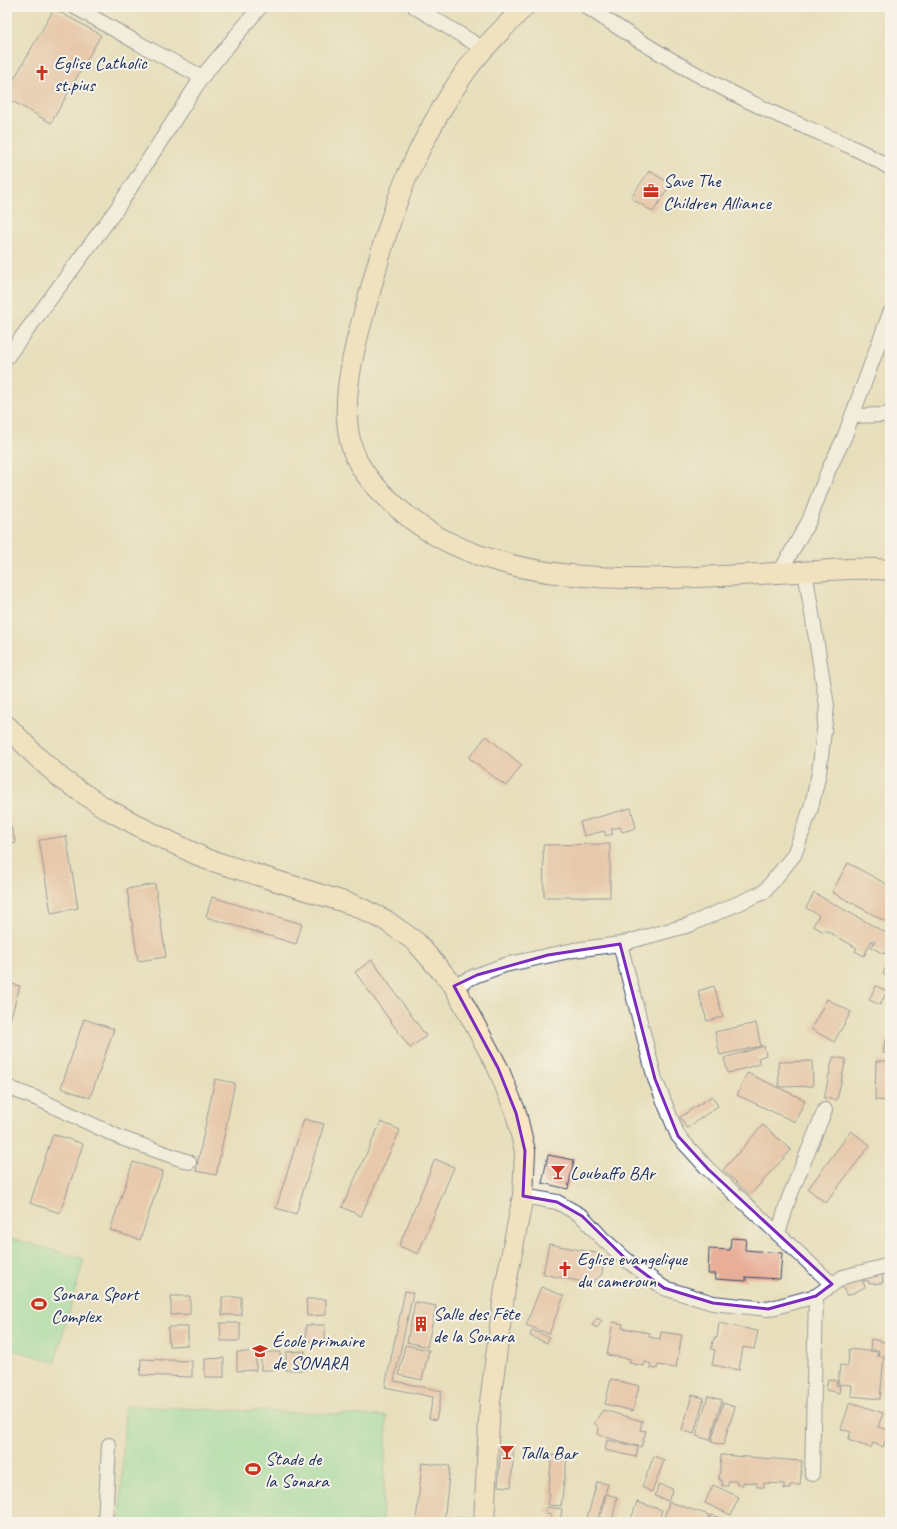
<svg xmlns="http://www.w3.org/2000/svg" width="897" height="1529" font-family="Caveat,sans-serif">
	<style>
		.green { fill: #89e1a6; stroke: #528882 }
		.building { fill: #e8ae98 }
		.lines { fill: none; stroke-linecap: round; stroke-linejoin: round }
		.street-casing { stroke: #3a496c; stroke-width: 16 }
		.secondary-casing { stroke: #3a496c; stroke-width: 22 }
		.street { stroke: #fff; stroke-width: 14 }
		.secondary { stroke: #fbe6c4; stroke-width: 20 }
		.marked { fill: none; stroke: #7b2cbf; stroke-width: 3; stroke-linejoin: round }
		.labels { text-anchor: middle; stroke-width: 4; stroke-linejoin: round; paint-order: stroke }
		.poi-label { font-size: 19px; fill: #1b2f5e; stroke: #f7f3e8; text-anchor: start }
	</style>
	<rect width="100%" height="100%" fill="#f7f3e8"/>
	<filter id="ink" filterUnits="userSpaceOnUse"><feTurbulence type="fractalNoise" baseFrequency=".025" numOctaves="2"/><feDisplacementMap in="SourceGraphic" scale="8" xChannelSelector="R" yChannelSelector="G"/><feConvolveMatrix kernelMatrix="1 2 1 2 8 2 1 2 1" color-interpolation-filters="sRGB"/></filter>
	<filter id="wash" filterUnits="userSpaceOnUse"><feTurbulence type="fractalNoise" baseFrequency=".012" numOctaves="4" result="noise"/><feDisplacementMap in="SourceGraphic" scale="16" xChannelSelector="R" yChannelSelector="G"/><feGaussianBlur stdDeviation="0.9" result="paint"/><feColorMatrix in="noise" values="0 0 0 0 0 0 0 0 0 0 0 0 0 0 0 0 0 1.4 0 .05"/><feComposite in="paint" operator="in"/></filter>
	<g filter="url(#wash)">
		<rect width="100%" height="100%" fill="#e7dfbb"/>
		<g class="green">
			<polygon points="9,1238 84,1259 55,1362 7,1348 7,1246"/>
			<polygon points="125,1406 387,1416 382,1522 120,1522"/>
		</g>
		<g id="blocks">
			<g class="building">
				<polygon points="54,9 101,35 51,123 7,98 7,91"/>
				<polygon points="649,171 671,184 653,212 631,198"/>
				<polygon points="889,340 890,340 890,359 886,358"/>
				<polygon points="486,736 522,765 506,786 469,758"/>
				<polygon points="631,808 636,828 622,832 620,827 611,829 613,834 606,836 604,831 584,836 580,822"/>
				<polygon points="7,815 16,843 7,846"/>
				<polygon points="66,836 78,908 51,913 39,840"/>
				<polygon points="610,844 610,897 544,897 543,845"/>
				<polygon points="848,863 890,886 890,924 832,892"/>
				<polygon points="155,884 166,957 138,961 127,889"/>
				<polygon points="814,893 890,935 890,943 884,954 871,947 875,941 872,940 864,956 855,951 857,948 825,930 824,932 813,926 819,915 806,908"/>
				<polygon points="212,897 302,924 296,944 206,917"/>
				<polygon points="372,960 426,1036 410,1048 355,972"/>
				<polygon points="890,960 890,978 883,974"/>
				<polygon points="7,983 20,986 7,1030"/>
				<polygon points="714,986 723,1017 707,1021 698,991"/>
				<polygon points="876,986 887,991 880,1005 869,1000"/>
				<polygon points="827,999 851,1012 834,1042 811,1029"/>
				<polygon points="84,1019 114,1029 90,1098 61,1088"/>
				<polygon points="756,1023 761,1046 720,1055 715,1032"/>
				<polygon points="885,1041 890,1042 890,1054 883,1053"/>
				<polygon points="764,1046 766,1055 758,1058 760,1064 728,1073 724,1058"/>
				<polygon points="833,1057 846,1059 837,1100 824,1098"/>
				<polygon points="812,1061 813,1086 779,1087 778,1062"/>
				<polygon points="876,1061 890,1061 890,1101 875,1100"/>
				<polygon points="747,1073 805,1100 795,1122 737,1095"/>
				<polygon points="215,1079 235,1083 216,1175 196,1171"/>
				<polygon points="712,1096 718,1106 687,1128 680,1117"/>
				<polygon points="304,1119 324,1124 296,1214 276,1208"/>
				<polygon points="381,1122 400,1130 361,1216 342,1207"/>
				<polygon points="763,1125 791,1150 750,1195 723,1170"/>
				<polygon points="851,1131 870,1145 826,1203 808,1189"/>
				<polygon points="53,1134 83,1144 60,1213 30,1203"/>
				<polygon points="548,1155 574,1160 568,1189 542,1183"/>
				<polygon points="435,1159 454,1167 418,1254 399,1246"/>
				<polygon points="133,1162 163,1171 140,1240 110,1230"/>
				<polygon points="731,1238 746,1239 745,1250 782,1253 780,1279 746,1277 746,1281 715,1279 716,1274 708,1274 709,1249 730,1250"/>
				<polygon points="549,1244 596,1253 601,1258 603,1264 602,1274 593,1282 588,1283 543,1274"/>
				<polygon points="882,1272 883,1283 869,1284 869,1281 864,1281 863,1275"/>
				<polygon points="851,1278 853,1282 861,1278 865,1287 847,1296 841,1284"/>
				<polygon points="541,1287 564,1296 549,1334 526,1325"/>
				<polygon points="405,1291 413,1293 394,1381 442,1391 436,1420 429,1418 433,1397 385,1387"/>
				<polygon points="171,1296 190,1296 190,1314 171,1315"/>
				<rect x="222" y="1297" width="19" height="18"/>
				<polygon points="306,1299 326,1299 326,1315 307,1316"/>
				<polygon points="415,1302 436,1306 427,1347 407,1342"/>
				<polygon points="597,1318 602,1321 597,1328 592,1325"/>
				<polygon points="613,1322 623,1324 622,1328 650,1333 649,1337 660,1339 661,1332 682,1335 676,1368 658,1365 657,1369 650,1368 651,1364 645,1362 644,1366 629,1363 630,1359 607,1355"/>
				<polygon points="220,1323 240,1323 240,1341 221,1341"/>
				<polygon points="719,1323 758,1331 754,1349 743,1347 739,1370 712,1365 715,1350 711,1349 714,1338 717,1338"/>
				<rect x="306" y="1325" width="19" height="16"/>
				<polygon points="168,1327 188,1327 188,1345 169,1346"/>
				<polygon points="532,1330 549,1337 547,1343 530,1336"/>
				<polygon points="871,1339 889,1343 888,1356 878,1356 879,1350 870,1350"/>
				<polygon points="405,1345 429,1350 422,1380 399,1375"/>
				<polygon points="849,1349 878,1352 877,1356 884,1357 880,1399 851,1396 852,1385 838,1384 840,1365 848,1366"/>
				<polygon points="305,1351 305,1370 286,1370 286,1352"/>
				<polygon points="237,1352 256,1352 256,1370 237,1371"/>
				<rect x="261" y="1352" width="19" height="18"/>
				<polygon points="224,1358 224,1377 205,1377 205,1359"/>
				<polygon points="141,1359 192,1361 192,1377 140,1375"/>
				<polygon points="611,1379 639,1386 633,1411 605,1404"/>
				<polygon points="828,1379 837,1381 836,1385 840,1386 839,1393 826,1390"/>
				<polygon points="692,1395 704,1398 694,1434 682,1430"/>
				<polygon points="708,1396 722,1400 710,1440 696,1436"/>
				<polygon points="850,1402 883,1413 878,1427 889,1430 883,1447 873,1443 871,1448 848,1440 851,1432 841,1429"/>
				<polygon points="723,1403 735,1407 723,1445 711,1442"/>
				<polygon points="603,1410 642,1421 640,1430 646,1431 641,1447 598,1435 599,1428 594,1423"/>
				<polygon points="607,1440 638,1447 636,1457 605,1450"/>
				<polygon points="501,1446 514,1447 513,1459 500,1458"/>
				<polygon points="552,1455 567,1457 561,1506 548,1505 550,1493 548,1492"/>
				<polygon points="721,1455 802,1461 800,1485 790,1485 790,1489 784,1489 784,1484 764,1483 764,1487 757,1487 757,1483 743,1482 743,1485 737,1485 737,1481 729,1481 728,1486 722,1486 722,1480 719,1480"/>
				<polygon points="654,1456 664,1460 652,1492 642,1487"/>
				<polygon points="500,1459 513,1461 511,1487 498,1486"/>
				<polygon points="422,1463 450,1466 444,1522 416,1522"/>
				<polygon points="597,1482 608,1484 597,1522 586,1522"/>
				<polygon points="659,1484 673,1489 668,1501 655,1496"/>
				<polygon points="713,1485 739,1497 731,1515 705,1503"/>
				<polygon points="606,1494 617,1497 612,1522 600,1521"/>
				<polygon points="637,1502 662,1510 658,1522 630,1522"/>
				<polygon points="669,1502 709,1515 706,1522 663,1522"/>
				<polygon points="546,1507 562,1509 560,1522 550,1522 551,1514 545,1513"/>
				<polygon points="711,1515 731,1522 709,1522"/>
				<polygon points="446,1517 469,1518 469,1522 445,1522"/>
			</g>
		</g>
	</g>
	<g filter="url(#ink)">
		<use href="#blocks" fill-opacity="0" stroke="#3a496c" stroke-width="1"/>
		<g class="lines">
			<defs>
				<g id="street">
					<polyline points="75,7 136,42 202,77"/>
					<polyline points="415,7 484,49"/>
					<path d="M587 7C645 46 705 81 769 111 809 130 853 144 890 168"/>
					<polyline points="7,357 116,210 202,77 260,7"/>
					<polyline points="852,416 885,415 890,413"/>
					<polyline points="780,572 809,521 828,471 844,438 890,313"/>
					<polyline points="620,944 655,1079 678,1136 708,1169 832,1284"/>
					<polyline points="454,986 477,975 505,965 574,950 620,944 689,925 764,892 794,855 811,808 819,773 827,706 805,571"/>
					<polyline points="7,1087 38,1099 121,1138 189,1162"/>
					<polyline points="523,1196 557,1202 582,1216 602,1238 629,1262 664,1288 713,1303 768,1309 816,1296 843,1277 890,1265"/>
					<polyline points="778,1234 789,1198 825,1110"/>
					<polyline points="812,1474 816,1296"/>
					<polyline points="105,1522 109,1445"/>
				</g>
				<g id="secondary">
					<path d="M524 7C504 28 482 48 466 71 444 102 424 139 408 174 389 218 377 267 364 313 352 355 336 419 357 460 367 480 384 495 399 509 500 600 673 577 799 572 829 570 859 567 890 570"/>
					<polyline points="7,726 36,756 62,779 105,808 146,830 206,859 354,905 385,920 416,942 454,986 498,1068 516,1113 525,1151 523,1196 505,1288 490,1402 484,1522"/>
				</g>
			</defs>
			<use href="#street" class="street-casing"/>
			<use href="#secondary" class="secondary-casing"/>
			<use href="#street" class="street"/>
			<use href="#secondary" class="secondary"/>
		</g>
	</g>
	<path d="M0 0H897V1529H0ZM620 944 655 1079 678 1136 708 1169 832 1284 816 1296 768 1309 713 1303 664 1288 629 1262 582 1216 557 1202 523 1196 525 1151 516 1113 498 1068 454 986 477 975 548 955Z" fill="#e7dfbb" fill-opacity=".55" fill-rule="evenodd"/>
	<path class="marked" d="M620 944 655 1079 678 1136 708 1169 832 1284 816 1296 768 1309 713 1303 664 1288 629 1262 582 1216 557 1202 523 1196 525 1151 516 1113 498 1068 454 986 477 975 548 955Z"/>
	<defs>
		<symbol id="church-bare" viewBox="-9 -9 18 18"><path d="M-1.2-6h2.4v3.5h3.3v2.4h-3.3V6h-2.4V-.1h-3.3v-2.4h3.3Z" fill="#c8321e" stroke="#f7f3e8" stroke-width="2.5" paint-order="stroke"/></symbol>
		<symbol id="office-bare" viewBox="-9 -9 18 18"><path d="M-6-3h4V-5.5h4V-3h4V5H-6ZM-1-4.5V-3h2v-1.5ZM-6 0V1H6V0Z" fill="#c8321e" stroke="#f7f3e8" stroke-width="2.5" paint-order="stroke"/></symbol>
		<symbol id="bar-bare" viewBox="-9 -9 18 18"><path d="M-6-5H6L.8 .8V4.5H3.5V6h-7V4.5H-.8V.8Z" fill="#c8321e" stroke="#f7f3e8" stroke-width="2.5" paint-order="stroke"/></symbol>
		<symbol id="stadium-bare" viewBox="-9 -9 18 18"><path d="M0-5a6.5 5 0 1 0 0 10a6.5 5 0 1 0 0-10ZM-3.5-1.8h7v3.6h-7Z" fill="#c8321e" stroke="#f7f3e8" stroke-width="2.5" paint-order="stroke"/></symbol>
		<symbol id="building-bare" viewBox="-9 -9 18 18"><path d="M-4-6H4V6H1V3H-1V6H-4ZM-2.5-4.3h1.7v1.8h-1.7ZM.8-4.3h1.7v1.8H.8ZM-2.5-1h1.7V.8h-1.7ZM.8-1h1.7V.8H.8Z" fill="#c8321e" stroke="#f7f3e8" stroke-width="2.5" paint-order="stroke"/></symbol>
		<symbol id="school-bare" viewBox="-9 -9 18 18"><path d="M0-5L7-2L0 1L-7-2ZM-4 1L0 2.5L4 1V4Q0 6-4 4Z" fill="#c8321e" stroke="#f7f3e8" stroke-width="2.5" paint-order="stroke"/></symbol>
	</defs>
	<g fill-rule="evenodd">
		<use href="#church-bare" x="31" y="62" width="22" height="22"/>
		<use href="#office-bare" x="640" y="180" width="22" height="22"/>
		<use href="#bar-bare" x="547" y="1161" width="22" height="22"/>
		<use href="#church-bare" x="554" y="1258" width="22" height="22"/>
		<use href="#stadium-bare" x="28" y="1293" width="22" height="22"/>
		<use href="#building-bare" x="410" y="1313" width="22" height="22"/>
		<use href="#school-bare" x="249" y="1340" width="22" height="22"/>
		<use href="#bar-bare" x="496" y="1441" width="22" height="22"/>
		<use href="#stadium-bare" x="242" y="1458" width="22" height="22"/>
	</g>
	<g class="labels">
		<g class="poi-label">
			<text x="54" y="69">Eglise Catholic<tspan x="54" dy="22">st.pius</tspan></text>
			<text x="663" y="187">Save The<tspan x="663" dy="22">Children Alliance</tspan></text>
			<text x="570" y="1179">Loubaffo BAr</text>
			<text x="577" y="1265">Eglise evangelique<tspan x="577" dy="22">du cameroun</tspan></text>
			<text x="51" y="1300">Sonara Sport<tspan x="51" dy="22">Complex</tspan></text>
			<text x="433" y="1320">Salle des Fête<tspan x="433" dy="22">de la Sonara</tspan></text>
			<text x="272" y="1347">École primaire<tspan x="272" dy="22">de SONARA</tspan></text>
			<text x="519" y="1459">Talla Bar</text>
			<text x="265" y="1465">Stade de<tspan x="265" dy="22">la Sonara</tspan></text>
		</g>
	</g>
	<rect width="897" height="1529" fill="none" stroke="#f7f3e8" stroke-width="24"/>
</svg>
